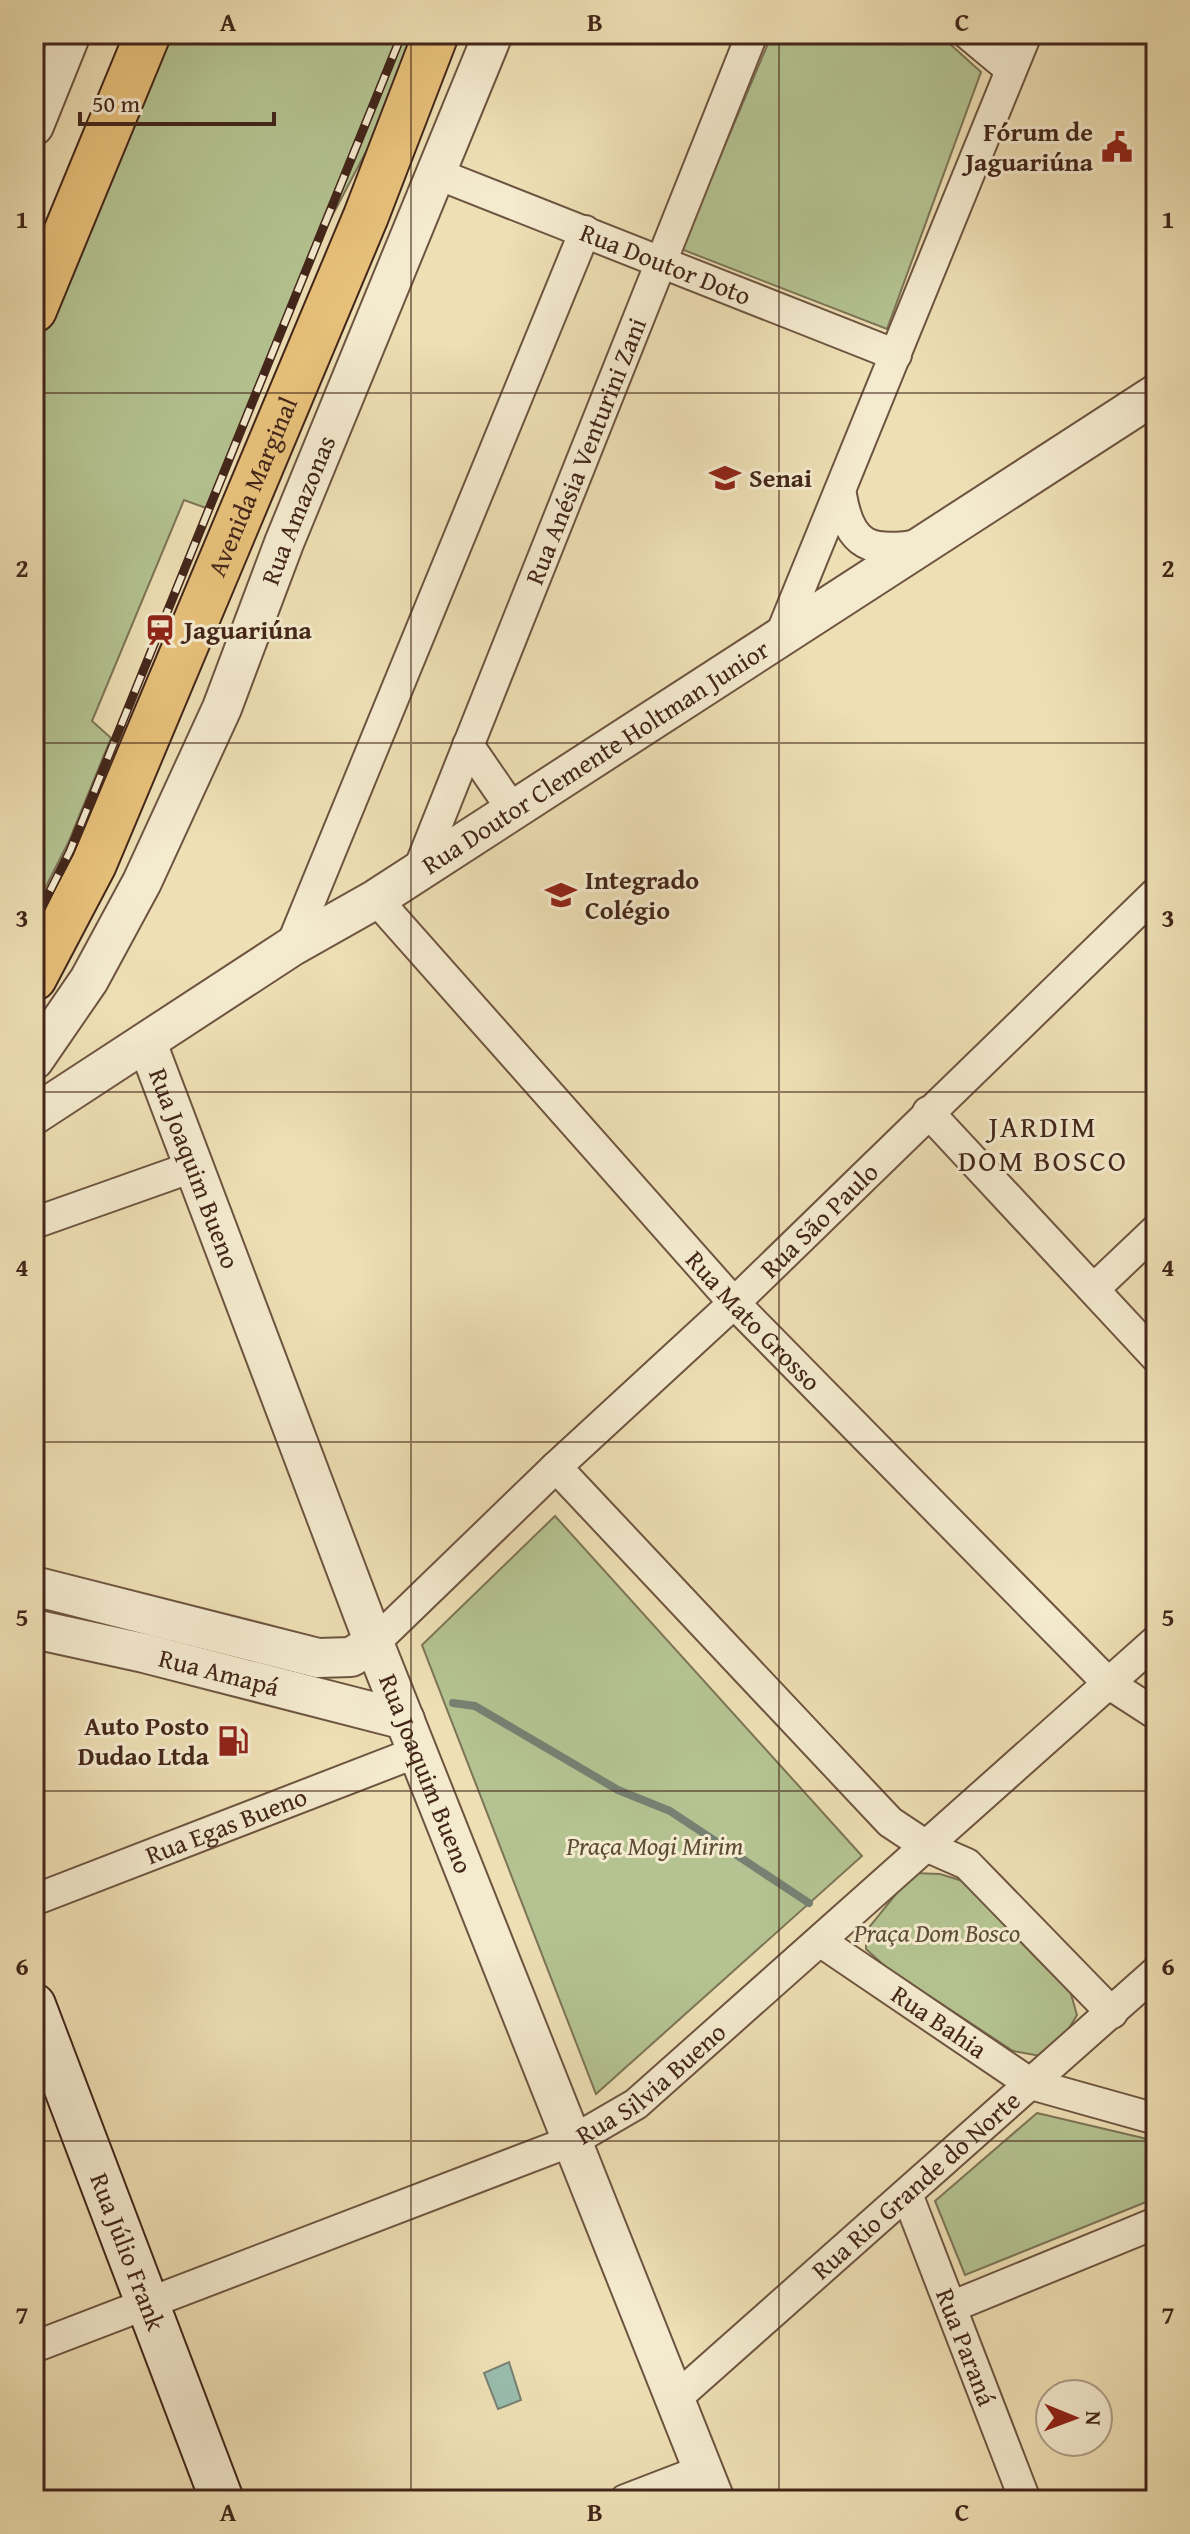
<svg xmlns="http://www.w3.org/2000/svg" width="1190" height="2534" font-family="'Gentium Book Plus',serif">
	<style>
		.green { fill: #b4c391; stroke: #7c7456; stroke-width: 2 }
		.water { fill: #99bdae; stroke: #778173; stroke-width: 2 }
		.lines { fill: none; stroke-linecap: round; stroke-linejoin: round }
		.stream { stroke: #778173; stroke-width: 8 }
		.minor-casing { stroke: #6e5440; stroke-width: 34 }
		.tertiary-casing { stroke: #6e5440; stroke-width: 42 }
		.secondary-casing { stroke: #43261a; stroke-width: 46 }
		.primary-casing { stroke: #43261a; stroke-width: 48 }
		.minor { stroke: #f4eace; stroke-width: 30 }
		.tertiary { stroke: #f4eace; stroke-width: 38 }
		.secondary { stroke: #f4eace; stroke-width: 42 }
		.primary { stroke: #e7c07a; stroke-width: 44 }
		.rail-casing { stroke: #43261a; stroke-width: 9 }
		.rail { stroke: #f4eace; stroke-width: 6; stroke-dasharray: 18; stroke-linecap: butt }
		.grid { fill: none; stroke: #43261a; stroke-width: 2; stroke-opacity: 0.55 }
		.labels { text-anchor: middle; stroke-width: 6; stroke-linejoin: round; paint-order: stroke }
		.poi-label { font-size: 26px; font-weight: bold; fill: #43261a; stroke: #f4eace; text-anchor: start }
		.street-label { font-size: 26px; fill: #43261a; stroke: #f4eace }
		.park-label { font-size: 26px; font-style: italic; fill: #5f4d38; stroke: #f4eace }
		.quarter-label { font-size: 30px; letter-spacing: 2px; fill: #43261a; stroke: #f4eace }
		.neatline { fill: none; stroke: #43261a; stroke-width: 3 }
		.grid-label { font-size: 26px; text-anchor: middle; font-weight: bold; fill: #43261a }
	</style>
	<rect width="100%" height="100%" fill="#eedfb4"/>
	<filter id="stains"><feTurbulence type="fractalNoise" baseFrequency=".0025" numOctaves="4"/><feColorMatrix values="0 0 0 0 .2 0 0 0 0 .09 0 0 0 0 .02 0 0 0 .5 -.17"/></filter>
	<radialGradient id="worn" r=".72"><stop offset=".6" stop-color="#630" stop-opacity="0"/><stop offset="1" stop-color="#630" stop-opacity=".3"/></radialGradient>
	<g class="green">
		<polygon points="159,34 419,34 387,112 303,271 206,508 184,500 92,721 111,738 69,841 34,910 34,336"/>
		<polygon points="772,34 939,34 981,72 887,329 681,249"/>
		<polygon points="555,1516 862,1856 596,2094 422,1645"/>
		<polygon points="913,1873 940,1874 969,1883 1069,1987 1077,2015 1063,2038 1040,2056 1013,2051 887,1968 866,1949 866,1931"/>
		<polygon points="1037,2113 1156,2141 1156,2198 965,2275 935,2201"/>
	</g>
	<polygon class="water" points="509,2362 521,2400 498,2409 484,2373"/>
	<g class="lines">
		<polyline class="stream" points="453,1703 475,1706 618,1790 670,1811 809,1903"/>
		<defs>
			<g id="minor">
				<polyline points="968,34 1010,69"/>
				<path id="s1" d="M435 173 896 355"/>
				<path d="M841 495C850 547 870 553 920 545"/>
				<polyline points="780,637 1026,34"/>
				<polyline points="468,745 512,809"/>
				<path id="s2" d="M419 869 752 34"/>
				<path id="s3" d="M376 899 734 1303 1108 1683 1156 1714"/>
				<polyline points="291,947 585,231"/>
				<polyline points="928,1112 1156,1357"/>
				<polyline points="34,1223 195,1166"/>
				<polyline points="1094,1289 1156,1230"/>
				<polyline points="556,1467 890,1822 926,1846 967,1864 1112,2013"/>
				<path id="s4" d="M374 1643 556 1467 734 1303 1156 893"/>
				<path id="s5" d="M34 1900 417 1752"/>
				<path id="s6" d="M820 1941 1031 2084 1156 2119"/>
				<path id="s7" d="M907 2194 1025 2500"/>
				<polyline points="951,2307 1156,2223"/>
				<path id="s8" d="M34 2347 574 2140 636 2104 1156 1641"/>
				<path id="s9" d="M675 2399 1156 1972"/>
				<polyline points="625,2500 703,2470"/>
			</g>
			<g id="tertiary">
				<polyline points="34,126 71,34"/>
				<path id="s10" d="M147 1043 374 1643 715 2500"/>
				<path id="s11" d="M34 1060 89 980 142 882 222 708 284 543 493 34"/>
				<path id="s12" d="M34 1115 291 947 376 899 1156 394"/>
				<polyline points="34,1586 318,1658 351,1657 374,1643"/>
				<path id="s13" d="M34 1629 144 1653 405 1720"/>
			</g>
			<g id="secondary">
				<path id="s14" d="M34 2005 222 2500"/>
			</g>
			<g id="primary">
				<polyline points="34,310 148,34"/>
				<path id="s15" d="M34 978 94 864 366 216 436 34"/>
			</g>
		</defs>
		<use href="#minor" class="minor-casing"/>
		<use href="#tertiary" class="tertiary-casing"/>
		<use href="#secondary" class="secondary-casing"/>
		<use href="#primary" class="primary-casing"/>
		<use href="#minor" class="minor"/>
		<use href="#tertiary" class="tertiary"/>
		<use href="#secondary" class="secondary"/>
		<use href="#primary" class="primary"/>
		<defs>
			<polyline id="rail" points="34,923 70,851 402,34"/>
		</defs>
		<use href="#rail" class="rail-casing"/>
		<use href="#rail" class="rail"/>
	</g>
	<path class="grid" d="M411 34V2500M779 34V2500M34 393H1156M34 743H1156M34 1092H1156M34 1442H1156M34 1791H1156M34 2141H1156"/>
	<defs>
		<symbol id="civic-bare" viewBox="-9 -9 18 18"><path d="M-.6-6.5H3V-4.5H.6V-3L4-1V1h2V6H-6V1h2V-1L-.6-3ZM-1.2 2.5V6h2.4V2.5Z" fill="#8f2418" stroke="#f4eace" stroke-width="2.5" paint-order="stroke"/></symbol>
		<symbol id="university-bare" viewBox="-9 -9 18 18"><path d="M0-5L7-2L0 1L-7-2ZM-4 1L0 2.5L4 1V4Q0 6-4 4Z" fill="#8f2418" stroke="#f4eace" stroke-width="2.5" paint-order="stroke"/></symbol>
		<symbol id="station-bare" viewBox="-9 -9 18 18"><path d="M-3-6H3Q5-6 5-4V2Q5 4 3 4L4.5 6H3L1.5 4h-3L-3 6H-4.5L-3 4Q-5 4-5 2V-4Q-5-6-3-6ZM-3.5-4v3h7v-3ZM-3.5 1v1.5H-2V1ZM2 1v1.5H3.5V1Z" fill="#8f2418" stroke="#f4eace" stroke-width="2.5" paint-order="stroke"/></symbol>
		<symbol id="school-bare" viewBox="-9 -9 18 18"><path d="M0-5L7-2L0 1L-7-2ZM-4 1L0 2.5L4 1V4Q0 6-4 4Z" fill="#8f2418" stroke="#f4eace" stroke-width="2.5" paint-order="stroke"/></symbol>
		<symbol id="fuel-bare" viewBox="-9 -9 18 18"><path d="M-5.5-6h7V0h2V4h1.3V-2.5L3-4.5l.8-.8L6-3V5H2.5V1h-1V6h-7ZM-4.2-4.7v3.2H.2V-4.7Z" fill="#8f2418" stroke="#f4eace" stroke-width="2.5" paint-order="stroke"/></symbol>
	</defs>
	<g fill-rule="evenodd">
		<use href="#civic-bare" x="1095" y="125" width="44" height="44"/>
		<use href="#university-bare" x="703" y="456" width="44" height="44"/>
		<use href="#station-bare" x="138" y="608" width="44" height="44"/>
		<use href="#school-bare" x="539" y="873" width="44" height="44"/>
		<use href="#fuel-bare" x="211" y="1719" width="44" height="44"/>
	</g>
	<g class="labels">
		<g class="poi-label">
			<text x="1093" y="141" text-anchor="end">Fórum de<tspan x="1093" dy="30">Jaguariúna</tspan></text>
			<text x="749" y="487">Senai</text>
			<text x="184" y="639">Jaguariúna</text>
			<text x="585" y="889">Integrado<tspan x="585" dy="30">Colégio</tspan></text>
			<text x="209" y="1735" text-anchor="end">Auto Posto<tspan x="209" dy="30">Dudao Ltda</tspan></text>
		</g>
		<g class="street-label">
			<text dy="9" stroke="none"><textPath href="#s1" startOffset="248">Rua Doutor Doto</textPath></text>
			<text dy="9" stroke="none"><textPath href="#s2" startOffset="450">Rua Anésia Venturini Zani</textPath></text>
			<text dy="9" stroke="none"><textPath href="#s15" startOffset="538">Avenida Marginal</textPath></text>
			<text dy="9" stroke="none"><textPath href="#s11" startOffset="612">Rua Amazonas</textPath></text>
			<text dy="9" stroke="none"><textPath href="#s12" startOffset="666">Rua Doutor Clemente Holtman Junior</textPath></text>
			<text dy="9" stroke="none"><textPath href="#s10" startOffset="134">Rua Joaquim Bueno</textPath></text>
			<text dy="9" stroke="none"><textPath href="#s4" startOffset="614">Rua São Paulo</textPath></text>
			<text dy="9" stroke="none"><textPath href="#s3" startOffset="566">Rua Mato Grosso</textPath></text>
			<text dy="9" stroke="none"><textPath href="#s13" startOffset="190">Rua Amapá</textPath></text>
			<text dy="9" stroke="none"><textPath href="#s10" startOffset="782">Rua Joaquim Bueno</textPath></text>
			<text dy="9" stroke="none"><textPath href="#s5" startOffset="206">Rua Egas Bueno</textPath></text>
			<text dy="9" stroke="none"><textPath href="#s6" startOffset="144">Rua Bahia</textPath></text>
			<text dy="9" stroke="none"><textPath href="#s8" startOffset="674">Rua Silvia Bueno</textPath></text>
			<text dy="9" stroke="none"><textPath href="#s9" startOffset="322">Rua Rio Grande do Norte</textPath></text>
			<text dy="9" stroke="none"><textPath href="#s14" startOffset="264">Rua Júlio Frank</textPath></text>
			<text dy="9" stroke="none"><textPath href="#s7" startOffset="164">Rua Paraná</textPath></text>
		</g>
		<g class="park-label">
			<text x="655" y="1855">Praça Mogi Mirim</text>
			<text x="937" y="1942">Praça Dom Bosco</text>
		</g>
		<g class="quarter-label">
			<text x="1043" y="1137">JARDIM<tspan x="1043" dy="34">DOM BOSCO</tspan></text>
		</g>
	</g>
	<rect width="1190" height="2534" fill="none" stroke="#eedfb4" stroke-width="88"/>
	<g transform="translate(1074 2418) rotate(91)"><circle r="38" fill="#f4eace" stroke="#ad9c86" stroke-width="2"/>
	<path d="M0-6L14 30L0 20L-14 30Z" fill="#8f2418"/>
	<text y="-12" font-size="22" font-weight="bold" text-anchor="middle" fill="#43261a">N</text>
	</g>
	<path d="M80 112v12h194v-12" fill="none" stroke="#43261a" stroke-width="4"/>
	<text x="92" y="112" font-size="24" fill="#43261a" stroke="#f4eace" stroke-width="6" paint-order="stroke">50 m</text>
	<rect x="44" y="44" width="1102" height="2446" class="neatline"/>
	<g class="grid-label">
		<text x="228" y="31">A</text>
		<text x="595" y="31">B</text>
		<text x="962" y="31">C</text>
		<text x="22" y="228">1</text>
		<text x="1168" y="228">1</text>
		<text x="22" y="577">2</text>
		<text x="1168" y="577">2</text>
		<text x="22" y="927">3</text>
		<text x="1168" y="927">3</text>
		<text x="22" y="1276">4</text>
		<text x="1168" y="1276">4</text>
		<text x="22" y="1626">5</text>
		<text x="1168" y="1626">5</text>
		<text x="22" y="1975">6</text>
		<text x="1168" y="1975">6</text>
		<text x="22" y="2324">7</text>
		<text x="1168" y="2324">7</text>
		<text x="228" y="2521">A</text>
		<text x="595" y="2521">B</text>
		<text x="962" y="2521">C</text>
	</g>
	<rect width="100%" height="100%" filter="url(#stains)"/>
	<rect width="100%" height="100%" fill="url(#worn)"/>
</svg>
